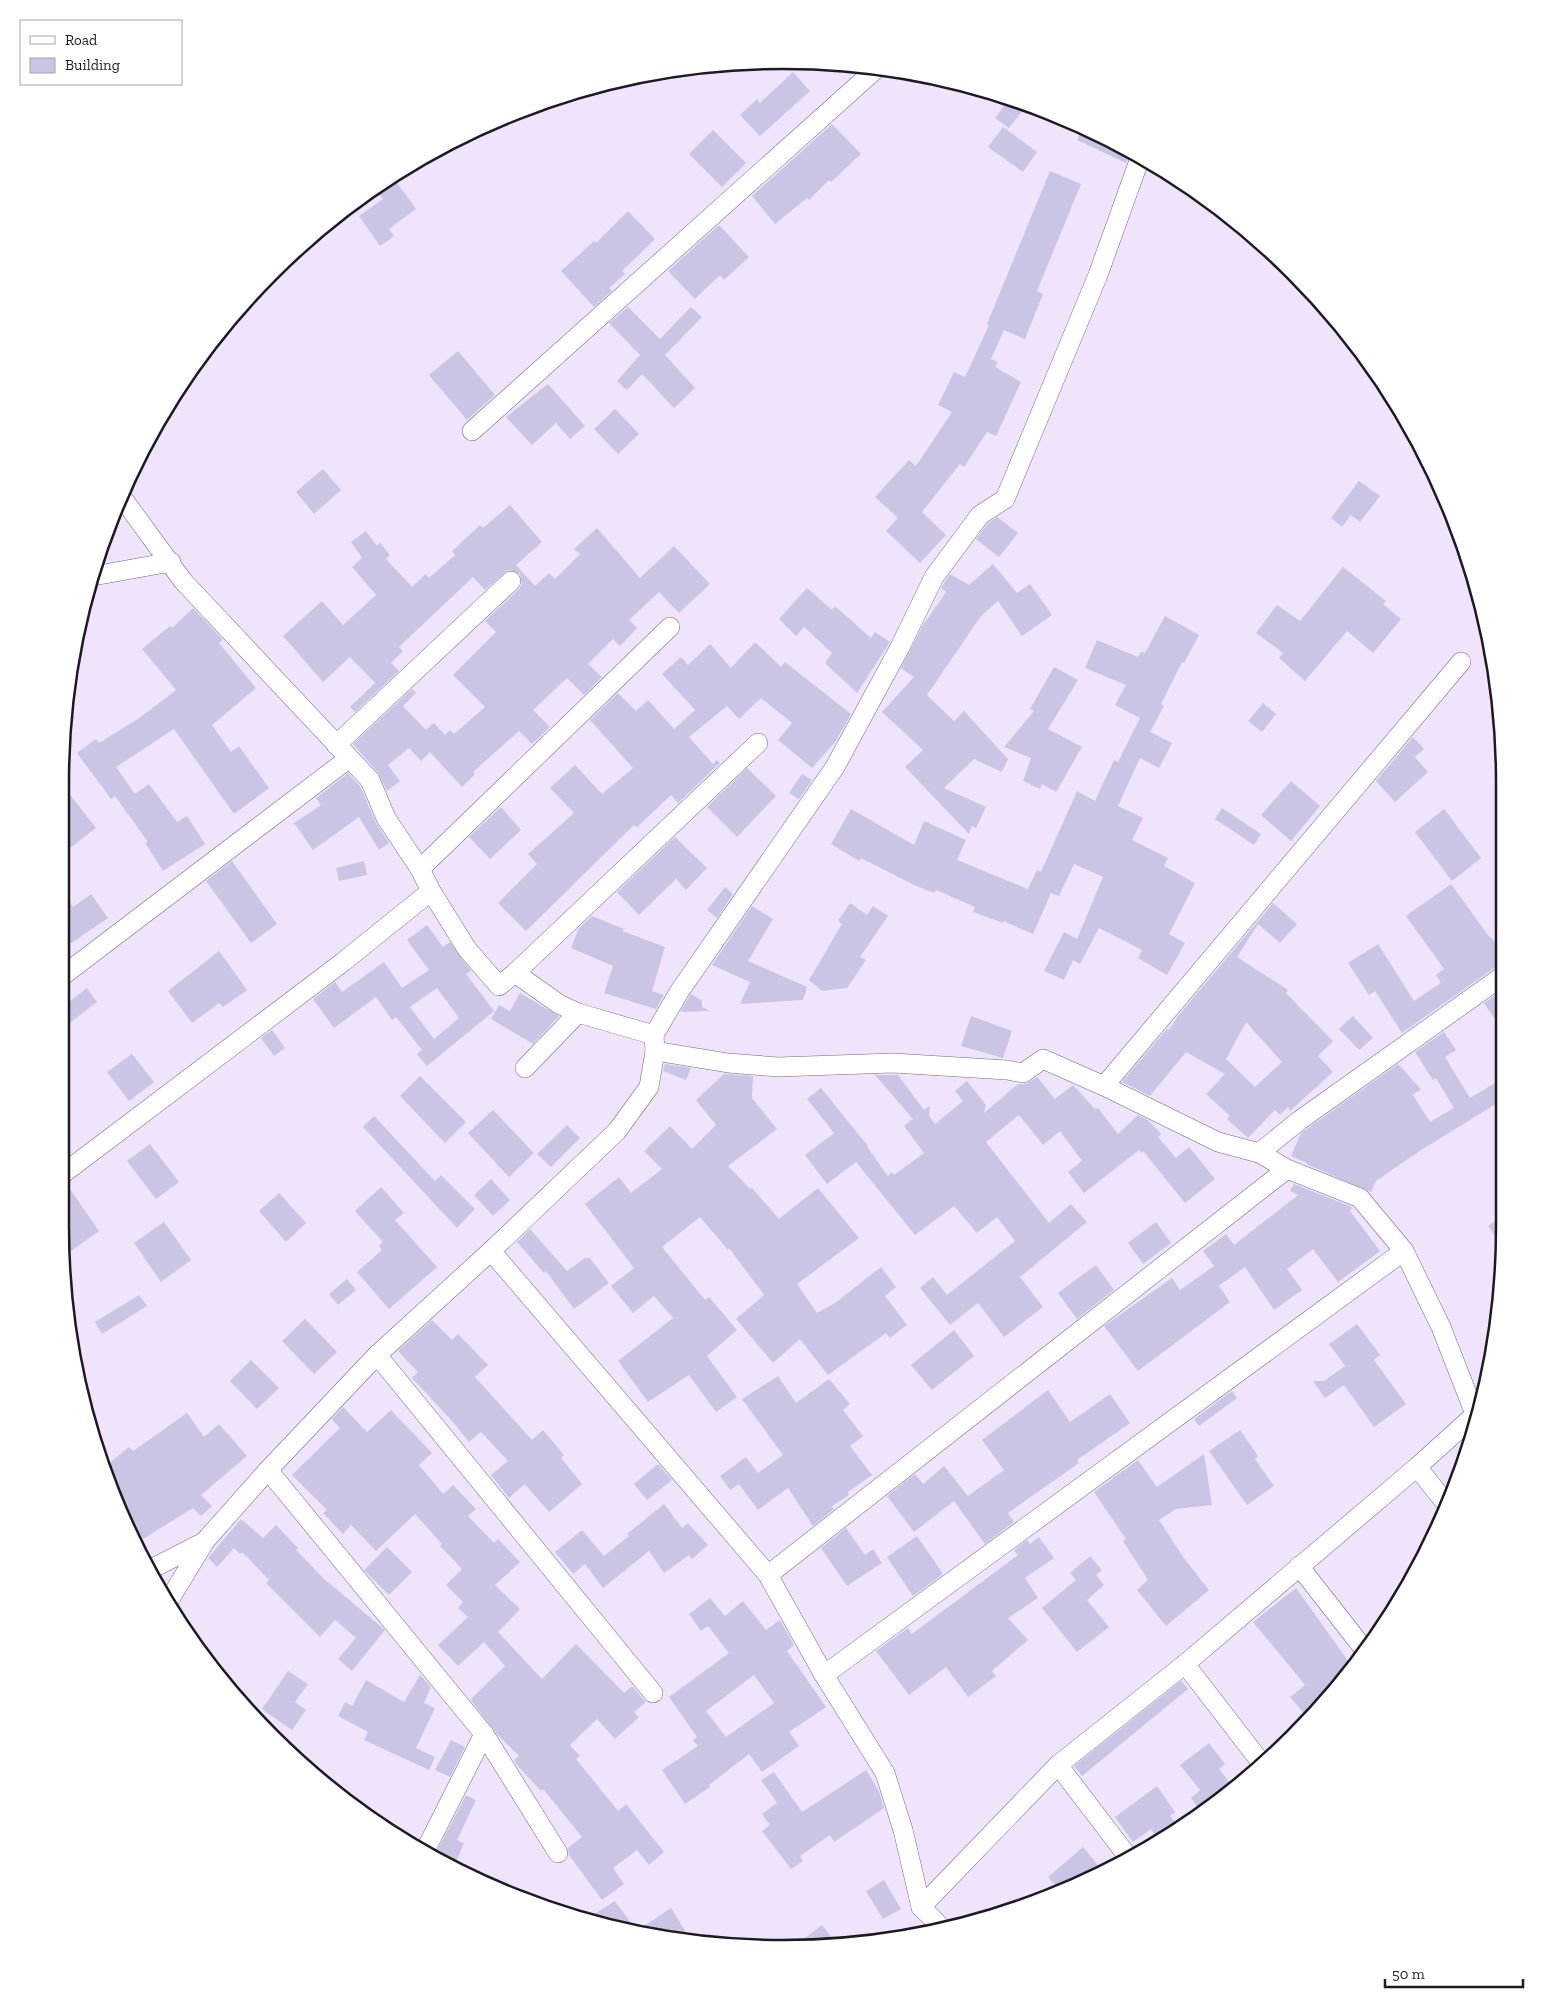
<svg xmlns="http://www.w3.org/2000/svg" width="1565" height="2009" font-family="'Zilla Slab',serif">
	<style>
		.building { fill: #cbc5e5; fill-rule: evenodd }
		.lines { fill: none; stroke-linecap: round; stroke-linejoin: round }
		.minor-casing { stroke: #766782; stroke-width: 20 }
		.minor { stroke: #fff; stroke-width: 19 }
		.rim { fill: none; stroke: #1f1924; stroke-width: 2.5 }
	</style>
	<rect width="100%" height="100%" fill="#f0e3fc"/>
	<g class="building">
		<polygon points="793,72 810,91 760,136 740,115 757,99 760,103"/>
		<polygon points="1009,99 1026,106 1009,128 995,118"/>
		<polygon points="832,124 861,154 831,182 829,180 809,200 807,198 775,224 752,196"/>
		<polygon points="1003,127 1037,152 1023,172 988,147"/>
		<polygon points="1082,127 1102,134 1131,152 1126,163 1077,140"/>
		<polygon points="713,130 746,163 722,187 689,154"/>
		<polygon points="1050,171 1081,184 1037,291 1043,294 1025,339 1004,330 991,359 998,362 995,367 1021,382 996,436 987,432 964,467 960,464 922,512 946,535 920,563 886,531 898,518 875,497 909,460 916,466 952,412 938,405 954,372 965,377 989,325 987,324"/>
		<polygon points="393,177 416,209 389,229 394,236 380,246 359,216 383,199 376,189"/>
		<polygon points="628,211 655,239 622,271 625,274 609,288 612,291 594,307 561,271 594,241 596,243"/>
		<polygon points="719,225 749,257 724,280 720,275 695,299 668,271"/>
		<polygon points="628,307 660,339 691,307 702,317 665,355 695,388 674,408 642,374 627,390 617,381 640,355 609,323"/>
		<polygon points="458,351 495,395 467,420 429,375"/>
		<polygon points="548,384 585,426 570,439 556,423 532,445 506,417"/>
		<polygon points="615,409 639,434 618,454 594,429"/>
		<polygon points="323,469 341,490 314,514 296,492"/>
		<polygon points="1359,481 1380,496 1360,522 1351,515 1342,527 1331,518"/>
		<polygon points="510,505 542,542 516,565 535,586 549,573 555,579 580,554 574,549 597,528 640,578 674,546 710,584 679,613 659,592 629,620 637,628 620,646 613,639 588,664 602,677 584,695 567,678 533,710 550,727 532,744 519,731 473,772 475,774 462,787 430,752 421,761 409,748 388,765 400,781 387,791 378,773 353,744 412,689 416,693 403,706 426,730 434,723 445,735 450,730 454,734 485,707 453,675 496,632 485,621 519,589 522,584 520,574 508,570 485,590 473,577 399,647 403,651 391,663 399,671 355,712 350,707 375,683 350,657 323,682 283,636 322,601 343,625 376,595 352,567 362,558 351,542 366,531 377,546 380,543 390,555 386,559 412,587 426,574 429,578 455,555 452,551 480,525 483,528"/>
		<polygon points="997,517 1018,533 999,557 976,539 988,523"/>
		<polygon points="993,564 1017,593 1030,584 1052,615 1022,636 998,601 981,616 927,695 954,721 964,711 1008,759 1002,772 974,759 944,788 986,807 976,828 972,826 969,834 905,767 923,750 882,712 914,677 901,668 923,625 946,592 941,588 950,574 969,585"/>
		<polygon points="1343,567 1386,601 1383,604 1401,619 1373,653 1347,631 1305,681 1279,658 1283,653 1256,633 1277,605 1300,621"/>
		<polygon points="807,588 832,610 835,606 871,638 875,632 890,642 857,693 825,663 832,653 804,627 796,636 779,619"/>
		<polygon points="193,608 223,640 219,643 256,688 212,725 231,752 239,746 269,788 234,814 174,729 116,767 135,794 149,784 177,822 187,816 205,844 163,871 145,843 148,842 115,796 111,799 77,753 96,739 99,743 138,719 176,690 142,649 170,626 172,628"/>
		<polygon points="1165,616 1199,635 1184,663 1182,662 1161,704 1164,706 1150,732 1172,743 1159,768 1140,758 1118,806 1143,818 1132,840 1168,858 1164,866 1195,883 1169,934 1185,943 1167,975 1138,958 1142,950 1099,928 1080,964 1073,960 1064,980 1044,971 1064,932 1077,939 1103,877 1074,864 1059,896 1051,893 1033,934 1003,921 1003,923 973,912 975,907 936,890 934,893 914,885 861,858 859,861 831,844 851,809 914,845 924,821 966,840 957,860 1028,889 1037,870 1041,872 1077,791 1095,801 1114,760 1118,762 1140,718 1115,705 1126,685 1085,668 1097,640 1138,657 1141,651 1145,653"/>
		<polygon points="755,642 781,667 785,662 851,714 836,741 812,768 778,740 792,723 761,698 739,719 727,706 689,737 713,764 717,760 720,763 678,803 671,795 637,827 634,825 526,931 498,903 537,864 528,854 574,813 550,788 575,765 602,794 633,768 590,720 618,693 636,711 648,700 674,729 695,710 662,674 681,657 688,665 710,644 731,668"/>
		<polygon points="1054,667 1078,680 1048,729 1082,747 1056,792 1042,784 1040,789 1023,781 1031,758 1004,747 1034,711 1030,709"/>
		<polygon points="1263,703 1276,714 1262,732 1248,721"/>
		<polygon points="1413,737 1424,749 1415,757 1428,772 1395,802 1376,781"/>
		<polygon points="747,768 776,796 737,837 707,807"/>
		<polygon points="348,773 360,786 376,823 389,843 379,850 359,817 313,850 294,823 321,805 316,798"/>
		<polygon points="802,774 812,780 799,799 789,793"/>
		<polygon points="1291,781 1320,806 1291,841 1261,815"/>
		<polygon points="61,783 96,828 61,855"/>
		<polygon points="501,807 521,830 490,859 469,837"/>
		<polygon points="1222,808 1261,834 1254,845 1215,819"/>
		<polygon points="1444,809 1481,858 1452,881 1415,832"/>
		<polygon points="675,837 707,868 686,890 676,879 639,915 617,892"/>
		<polygon points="232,861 277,924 251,943 206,881"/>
		<polygon points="364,861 367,875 339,881 336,868"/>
		<polygon points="1451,884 1490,938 1491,937 1504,955 1504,961 1402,1033 1375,991 1369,995 1348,963 1378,944 1414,1001 1441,983 1436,975 1444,969 1406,916"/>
		<polygon points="725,887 733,894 717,918 707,910"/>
		<polygon points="61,889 73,907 91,894 108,918 61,950"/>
		<polygon points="850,903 867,915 873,906 888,916 860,957 866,960 847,988 822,991 809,980 842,924 838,921"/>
		<path d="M1273 903 1297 924 1280 943 1258 924 1237 957 1288 990 1286 993 1333 1041 1318 1056 1333 1072 1290 1111 1288 1107 1280 1115 1275 1110 1248 1138 1227 1119 1230 1116 1206 1094 1225 1074 1186 1052 1150 1096 1122 1082 1167 1029 1169 1030 1178 1016ZM1246 1022 1282 1062 1255 1087 1226 1059Z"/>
		<polygon points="752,906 773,919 748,961 807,987 803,1000 740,1004 750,982 712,965"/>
		<polygon points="592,916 624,929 622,931 665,947 652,991 664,995 656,1009 604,993 613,966 571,948 579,928"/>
		<path d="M427 925 443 947 450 942 471 971 466 974 494 1011 427 1066 417 1054 422 1050 396 1017 392 1020 376 997 334 1028 313 999 335 982 342 992 384 962 402 988 429 970 407 940ZM437 988 459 1018 434 1039 410 1007Z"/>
		<polygon points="219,951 247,990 223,1007 219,1003 192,1023 168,991"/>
		<polygon points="87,988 97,1002 71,1022 61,1008"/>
		<polygon points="1500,992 1504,999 1504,1033 1484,1003"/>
		<polygon points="520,993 559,1016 533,1044 491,1019 499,1005 510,1011"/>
		<polygon points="691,994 702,1001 702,1007 710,1011 680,1012"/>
		<polygon points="971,1016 1012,1031 1003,1058 961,1046"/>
		<polygon points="1353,1016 1373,1038 1359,1050 1339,1029"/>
		<polygon points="272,1030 285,1048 274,1056 261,1038"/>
		<polygon points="1444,1032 1456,1050 1445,1057 1470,1098 1495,1083 1504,1099 1418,1152 1376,1181 1371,1192 1306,1164 1307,1163 1291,1156 1301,1133 1398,1064 1421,1089 1413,1095 1430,1122 1454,1108 1436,1078 1433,1080 1415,1052"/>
		<polygon points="132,1054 154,1082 129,1101 107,1072"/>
		<polygon points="665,1064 691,1068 686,1080 663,1071"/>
		<polygon points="724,1074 753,1076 752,1098 777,1129 728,1166 750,1189 752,1188 779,1219 818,1188 859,1238 797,1284 817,1313 835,1303 881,1267 896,1287 885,1296 907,1325 890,1338 886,1333 828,1375 800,1339 773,1363 736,1319 764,1295 729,1248 728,1250 700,1217 662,1247 705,1300 709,1297 737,1330 707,1356 737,1397 716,1412 689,1375 648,1402 618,1361 673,1318 654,1296 633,1313 611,1286 634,1268 585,1204 619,1177 631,1193 662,1169 644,1151 670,1126 692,1149 716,1125 696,1100"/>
		<polygon points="875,1075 898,1075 924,1110 930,1106 929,1116 935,1124 963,1101 955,1091 967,1081 986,1105 984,1113 1018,1084 1026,1084 1037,1077 1055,1099 1073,1085 1095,1109 1098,1108 1118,1134 1138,1115 1148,1120 1161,1134 1158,1137 1176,1158 1189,1147 1215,1179 1185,1203 1143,1151 1141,1153 1139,1150 1084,1193 1068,1172 1082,1161 1060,1131 1043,1145 1019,1115 986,1142 1049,1223 1071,1204 1087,1222 1020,1277 1043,1307 1004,1337 978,1303 950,1325 920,1288 933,1277 947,1295 1015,1241 997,1217 977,1233 954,1206 915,1235 856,1162 827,1184 805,1155 834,1133 807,1099 821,1088 868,1146 867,1147 888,1176 892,1172 894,1175 924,1153 904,1126 913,1119"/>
		<polygon points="420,1076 466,1122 445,1143 400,1096"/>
		<polygon points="493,1110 534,1153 509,1177 468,1133"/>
		<polygon points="374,1116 435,1181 441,1175 475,1209 457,1228 363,1127"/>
		<polygon points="567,1125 580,1138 551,1167 537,1154"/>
		<polygon points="150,1144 179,1182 156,1199 127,1161"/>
		<polygon points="491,1179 510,1200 493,1216 474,1195"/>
		<polygon points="1294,1184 1352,1207 1350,1211 1380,1251 1338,1282 1313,1249 1287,1269 1302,1290 1274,1310 1245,1267 1219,1286 1230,1302 1138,1371 1104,1326 1172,1278 1180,1290 1214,1266 1203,1251 1226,1234 1234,1245 1298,1195 1290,1191"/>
		<polygon points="67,1185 99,1231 70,1252 62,1240 60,1226 60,1187"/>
		<polygon points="381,1187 404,1213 395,1220 437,1267 389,1309 357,1272 382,1250 379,1246 383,1242 355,1211"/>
		<polygon points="279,1193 306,1223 286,1242 259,1211"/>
		<polygon points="1505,1214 1505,1227 1503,1248 1488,1226"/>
		<polygon points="164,1222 191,1260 161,1282 134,1243"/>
		<polygon points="1156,1222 1171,1243 1143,1264 1128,1243"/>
		<polygon points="530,1229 567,1271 585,1258 590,1258 609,1283 574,1309 546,1271 544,1273 517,1242"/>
		<polygon points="1096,1265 1114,1290 1077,1319 1058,1293"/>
		<polygon points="347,1279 356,1290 338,1305 329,1294"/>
		<polygon points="139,1295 147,1306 102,1334 95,1322"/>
		<polygon points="305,1319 337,1352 314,1374 282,1341"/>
		<polygon points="432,1320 452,1340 458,1334 488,1365 475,1377 532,1440 543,1430 564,1455 561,1458 582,1484 549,1512 525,1484 509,1498 491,1475 508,1461 481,1432 469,1442 453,1422 412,1378 418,1372 398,1351"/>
		<polygon points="1357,1324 1380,1355 1374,1360 1406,1404 1374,1427 1344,1385 1325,1398 1313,1381 1324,1381 1345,1366 1329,1344"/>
		<polygon points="954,1330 974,1356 932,1390 911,1365"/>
		<polygon points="251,1360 279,1388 257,1409 230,1381"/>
		<polygon points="778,1376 796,1403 829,1379 850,1404 843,1410 863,1436 850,1446 872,1475 848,1492 849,1495 831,1507 834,1509 813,1526 788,1488 758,1510 739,1484 730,1490 720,1476 746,1457 758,1473 783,1455 742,1399"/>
		<polygon points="1048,1390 1070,1422 1110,1394 1130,1423 1077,1460 1079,1463 1008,1513 1014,1522 985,1544 954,1501 914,1532 887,1496 915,1474 923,1484 944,1466 968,1496 1004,1470 982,1440"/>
		<polygon points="1232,1391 1237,1398 1199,1426 1194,1419"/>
		<polygon points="343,1407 367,1432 391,1410 432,1453 419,1465 443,1494 453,1485 476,1509 468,1516 494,1543 498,1539 520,1562 495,1585 520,1609 498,1632 542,1679 576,1644 624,1693 632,1686 646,1702 634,1712 639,1717 615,1739 597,1719 570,1745 580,1756 576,1759 618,1811 626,1804 664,1852 649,1865 637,1850 613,1868 624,1884 602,1900 569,1855 568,1848 582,1837 543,1789 541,1791 516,1764 514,1760 519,1756 497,1734 470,1699 472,1700 471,1699 505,1666 484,1642 458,1666 438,1645 468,1617 458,1608 463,1602 446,1585 462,1569 440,1546 442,1544 415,1514 376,1551 351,1525 343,1534 323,1513 327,1510 292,1475 340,1428 332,1419"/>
		<polygon points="187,1413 204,1437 219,1424 247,1456 201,1495 212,1506 201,1516 193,1508 143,1539 123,1506 106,1466 129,1447 133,1451"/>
		<polygon points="1240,1430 1258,1456 1255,1459 1274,1486 1247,1505 1209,1451"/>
		<polygon points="1204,1454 1212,1505 1176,1509 1159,1520 1183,1557 1209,1590 1166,1626 1137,1590 1148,1580 1123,1541 1126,1539 1094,1492 1138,1460 1157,1487"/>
		<polygon points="658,1464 672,1480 647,1500 634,1484"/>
		<polygon points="664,1504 682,1528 688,1523 708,1545 692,1559 689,1555 664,1573 649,1551 603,1588 585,1564 573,1574 555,1552 582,1530 604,1556 629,1536 627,1534"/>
		<polygon points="241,1519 263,1538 276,1525 298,1548 296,1550 323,1578 385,1630 352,1671 338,1659 356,1638 335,1620 320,1637 266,1583 269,1580 242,1552 240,1554 234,1548 217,1567 208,1558"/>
		<polygon points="846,1528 865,1555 873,1549 882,1563 847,1586 821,1548"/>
		<polygon points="917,1536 943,1574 913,1596 887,1557"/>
		<polygon points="1039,1537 1054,1558 1025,1578 1038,1598 1008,1618 1028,1640 992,1671 996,1676 968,1697 946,1667 909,1695 876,1651 908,1628 912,1634 1018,1555 1014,1550 1027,1540 1030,1544"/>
		<polygon points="387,1547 412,1572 389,1595 364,1570"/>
		<polygon points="1090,1556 1102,1570 1096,1575 1104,1585 1087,1600 1109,1627 1077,1652 1042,1608 1076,1580 1070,1573"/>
		<polygon points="1296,1588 1351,1665 1329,1689 1314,1701 1317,1704 1306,1716 1290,1697 1305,1685 1253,1622"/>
		<path d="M710 1598 725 1616 743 1601 766 1630 780 1620 794 1645 787 1651 826 1707 789 1732 799 1746 762 1772 749 1754 709 1785 710 1787 685 1804 662 1770 698 1746 693 1740 697 1737 669 1697 729 1653 708 1626 701 1631 689 1614ZM754 1675 774 1703 726 1737 706 1711Z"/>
		<polygon points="288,1671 308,1684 295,1702 306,1710 292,1730 262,1709"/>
		<polygon points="420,1675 431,1687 424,1703 435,1708 416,1748 435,1757 429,1770 364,1740 368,1732 338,1716 345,1702 352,1706 366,1680 404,1702"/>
		<polygon points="1181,1681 1188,1689 1082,1776 1074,1766"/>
		<polygon points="451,1740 465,1747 450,1777 435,1770"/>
		<polygon points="1209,1743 1225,1764 1219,1769 1234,1788 1201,1811 1191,1798 1200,1790 1180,1765"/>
		<polygon points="866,1770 879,1791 884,1808 834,1842 830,1835 800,1856 803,1861 791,1869 762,1831 770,1825 762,1814 777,1803 761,1780 774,1772 802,1812"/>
		<polygon points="1157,1786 1175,1812 1170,1816 1179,1827 1160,1841 1151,1829 1133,1842 1115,1817"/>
		<polygon points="466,1795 476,1800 457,1840 464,1843 455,1864 435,1855"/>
		<polygon points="1083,1847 1102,1870 1058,1888 1048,1877"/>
		<polygon points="884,1880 901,1909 883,1919 866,1891"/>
		<polygon points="615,1901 636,1930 596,1924 585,1920"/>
		<polygon points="671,1908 689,1937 638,1930"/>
		<polygon points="822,1925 835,1942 792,1948"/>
	</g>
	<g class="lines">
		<defs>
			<g id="minor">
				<polyline points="472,431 876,69"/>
				<polyline points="121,496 183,581 370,780 386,818 420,869 431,891 467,949 499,986 515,973 559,1004 578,1013 654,1035"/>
				<polyline points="93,576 171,562"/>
				<polyline points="336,745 511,581"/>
				<polyline points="420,869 670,627"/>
				<polyline points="515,973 758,743"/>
				<polyline points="61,977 348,759"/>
				<polyline points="655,1051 728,1063 778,1067 893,1063 1007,1070 1023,1073 1043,1059 1104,1086 1218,1142 1259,1153 1287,1169 1360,1198 1404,1251 1441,1327 1475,1414"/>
				<polyline points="525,1068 578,1013"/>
				<polyline points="1104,1086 1461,662"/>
				<polyline points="1259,1153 1300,1120 1504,975"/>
				<polyline points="60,1176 343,962 431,891"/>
				<polyline points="491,1251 768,1575 824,1675 885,1773 903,1830 921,1907 937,1923 938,1929"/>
				<polyline points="377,1355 653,1693"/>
				<polyline points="1417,1467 1448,1506"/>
				<polyline points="268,1470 484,1734 558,1853"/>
				<polyline points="1299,1566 1364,1649"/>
				<polyline points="149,1570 204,1542"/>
				<polyline points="768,1575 1287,1169"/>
				<polyline points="168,1602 205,1541 268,1470 377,1355 491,1251 617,1131 649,1087 655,1051 654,1035 679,992 835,767 900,647 934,577 980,515 1005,499 1098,275 1140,158"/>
				<polyline points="1185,1664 1263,1765"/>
				<polyline points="824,1675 1404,1251"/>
				<polyline points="1058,1765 1129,1858"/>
				<polyline points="424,1853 484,1734"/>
				<polyline points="921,1907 1058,1765 1185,1664 1417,1467 1478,1412"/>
			</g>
		</defs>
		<use href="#minor" class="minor-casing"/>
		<use href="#minor" class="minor"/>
	</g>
	<path d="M0 0H1565V2009H0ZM782 69H783A713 713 0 0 1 1496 782V1227A713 713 0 0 1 783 1940H782A713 713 0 0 1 69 1227V782A713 713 0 0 1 782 69Z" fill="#fff" fill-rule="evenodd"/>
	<path class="rim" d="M782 69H783A713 713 0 0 1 1496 782V1227A713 713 0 0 1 783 1940H782A713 713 0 0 1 69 1227V782A713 713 0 0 1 782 69Z"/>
	<rect x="20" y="20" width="162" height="65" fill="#ffffff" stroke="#a5a3a7"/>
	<rect x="30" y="36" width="25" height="8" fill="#ffffff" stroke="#a5a3a7"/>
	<text x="65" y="45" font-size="15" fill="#1f1924">Road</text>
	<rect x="30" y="58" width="25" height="15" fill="#cbc5e5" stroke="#a5a3a7"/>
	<text x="65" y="70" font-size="15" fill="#1f1924">Building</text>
	<path d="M1385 1979v8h138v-8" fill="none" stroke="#1f1924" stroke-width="2.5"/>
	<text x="1392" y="1979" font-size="15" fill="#1f1924" stroke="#ffffff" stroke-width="4" paint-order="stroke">50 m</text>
</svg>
